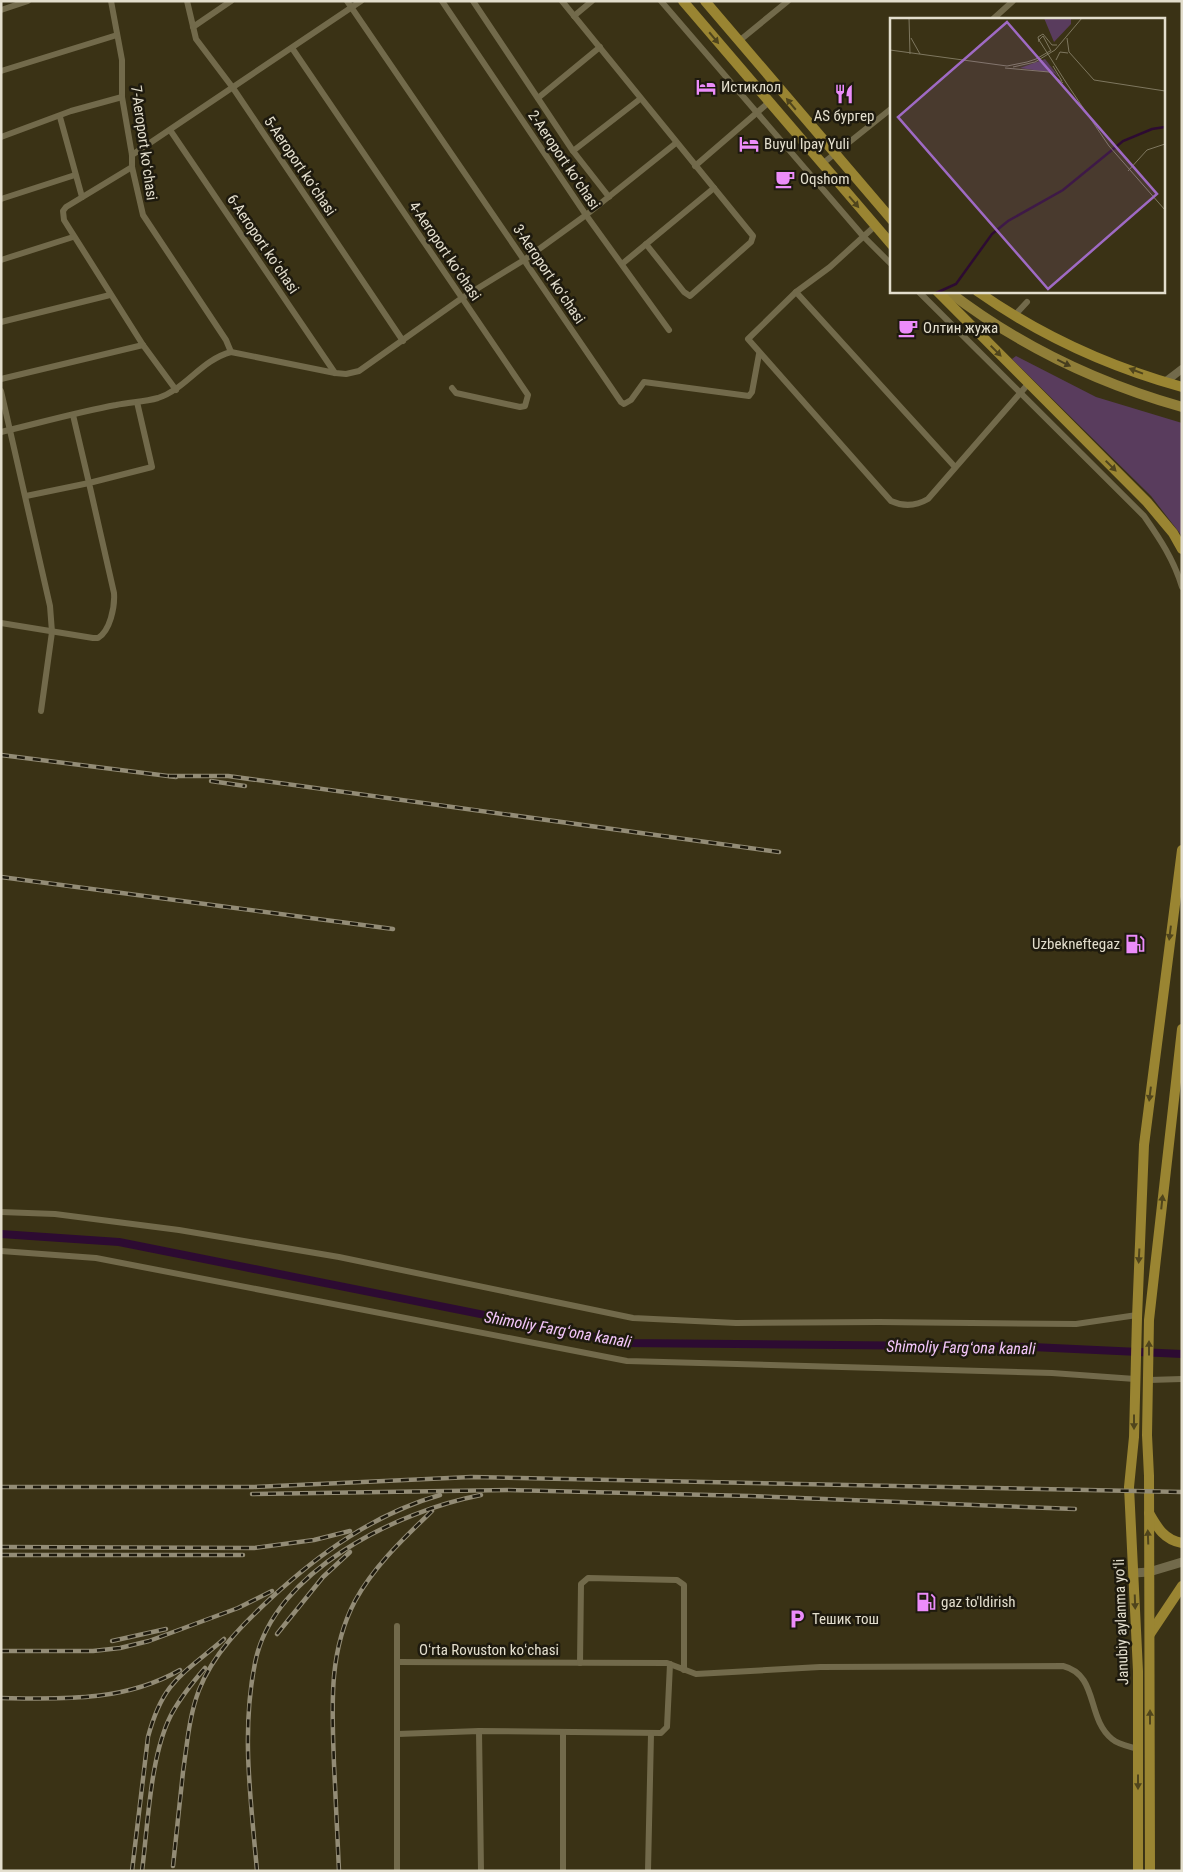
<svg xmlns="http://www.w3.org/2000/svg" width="1183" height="1872" font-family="'Roboto Condensed',sans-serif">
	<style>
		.green { fill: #593c5d }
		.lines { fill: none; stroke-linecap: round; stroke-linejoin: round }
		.canal { stroke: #2d0b32; stroke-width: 8 }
		.minor { stroke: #726a4b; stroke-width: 6 }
		.tertiary { stroke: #726a4b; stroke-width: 8 }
		.secondary { stroke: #726a4b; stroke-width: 9 }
		.primary { stroke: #907e38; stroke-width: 10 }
		.trunk { stroke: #9a8532; stroke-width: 10 }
		.rail-casing { stroke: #938c76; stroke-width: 4.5 }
		.rail { stroke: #1e1a0e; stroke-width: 2.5; stroke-dasharray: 8; stroke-linecap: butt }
		.oneway { fill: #50451c }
		.oneway2 { fill: #463d1d }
		.labels { text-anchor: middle; stroke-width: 5; stroke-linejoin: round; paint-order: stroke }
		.poi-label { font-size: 15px; fill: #e3decd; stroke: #1e1a0e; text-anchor: start }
		.street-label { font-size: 15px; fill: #e3decd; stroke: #1e1a0e }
		.water-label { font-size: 16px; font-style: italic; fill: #f4c6fb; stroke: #1e1a0e }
		.inset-river { fill: none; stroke: #2d0b32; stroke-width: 2.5 }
		.inset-road { fill: none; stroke: #7e775f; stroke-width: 1 }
		.view { fill: #9f6ac4; fill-opacity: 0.15; stroke: #9f6ac4; stroke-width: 2.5 }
		.inset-edge { fill: none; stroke: #e3decd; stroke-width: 2.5 }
	</style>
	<rect width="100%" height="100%" fill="#3a3215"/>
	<polygon class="green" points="1016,356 1096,397 1182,423 1182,536 1151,496 1012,359"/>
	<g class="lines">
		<polyline class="canal" points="1,1234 119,1242 625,1343 1032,1347 1182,1354"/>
		<g class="minor">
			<polyline points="111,1 122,60 122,97 132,155 132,167 143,215 226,340 231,352"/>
			<polyline points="187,1 196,39 233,88 403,341"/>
			<polyline points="347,1 621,402 624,404 631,400 644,382 749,396 752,392 759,354"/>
			<polyline points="442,1 586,215 669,330"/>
			<polyline points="473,1 573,151 609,197"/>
			<polyline points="562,1 753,236 751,242 690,296 684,292 646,244"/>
			<polyline points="661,1 863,236 892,265"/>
			<polyline points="1,10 28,1"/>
			<polyline points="574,16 592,1"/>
			<polyline points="993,19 1013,1"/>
			<polyline points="193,27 231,1"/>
			<polyline points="739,41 788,1"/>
			<polyline points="292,48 528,395 525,406 520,407 456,393 452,388"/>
			<polyline points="1,71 117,35"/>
			<polyline points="538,98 600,47"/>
			<polyline points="60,117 82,197"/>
			<polyline points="170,130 335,373"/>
			<polyline points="1,137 71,111 122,97"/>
			<polyline points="573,151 640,99"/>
			<polyline points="132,155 361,1"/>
			<polyline points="822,164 892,108"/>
			<polyline points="695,166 768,103"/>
			<polyline points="132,167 66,207 63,211 64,220 143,345 176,390"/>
			<polyline points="1,199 75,175"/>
			<path d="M875 226 830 267 796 292 748 339 891 501C904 507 916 506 928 499L1029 383"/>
			<polyline points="1,260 73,237"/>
			<polyline points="622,264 714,188"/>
			<path d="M918 291 1144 516C1160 539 1174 560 1182 587"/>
			<polyline points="796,292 955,467"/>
			<polyline points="1015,315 1027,302"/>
			<polyline points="1,322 110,295"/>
			<polyline points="1,379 143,345"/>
			<polyline points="1,391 50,606 52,632 41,711"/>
			<path d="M1 432C39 423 78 412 116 405 130 402 144 402 158 398 186 389 201 360 231 352L335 373 346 374 359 371 462 298 524 260 586 215 676 143"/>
			<polyline points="26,496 89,483 73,415"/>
			<path d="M1 623 93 638H98C110 631 115 607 114 593L89 483 152 467 137 402"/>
			<polyline points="1,1212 55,1214 179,1230 339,1257 633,1318 736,1323 879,1322 1076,1324 1137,1315"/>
			<polyline points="1,1251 96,1258 627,1361 1052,1373 1135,1379"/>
			<polyline points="1149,1380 1182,1379"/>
			<path d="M398 1662 667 1663 696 1674 820 1667 1063 1666C1099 1675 1086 1718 1112 1739 1119 1745 1129 1746 1138 1749"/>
			<polyline points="580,1663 581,1584 588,1578 677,1580 684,1585 684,1670"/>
			<polyline points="479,1731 481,1871"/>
			<polyline points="398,1734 479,1731 661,1733 667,1727 670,1664"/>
			<polyline points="397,1871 397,1626"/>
			<polyline points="563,1871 563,1732"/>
			<polyline points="648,1871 651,1734"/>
		</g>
		<polyline class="tertiary" points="1165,382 1182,369"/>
		<polyline class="secondary" points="1134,1573 1149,1572 1182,1562"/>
		<path class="primary" d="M948 291C1018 345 1097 383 1182 407"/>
		<g class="trunk">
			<polyline points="683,1 892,245"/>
			<polyline points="705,1 892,220"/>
			<polyline points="937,291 1147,502 1173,533 1182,549"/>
			<path d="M977 291C1038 334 1110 367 1182 387"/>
			<path d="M1149 1513C1157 1527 1164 1540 1182 1543"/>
			<polyline points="1150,1634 1182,1586"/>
			<polyline points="1138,1871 1138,1671 1129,1487 1134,1437 1137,1318 1144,1145 1182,850"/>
			<polyline points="1150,1871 1149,1476 1147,1435 1149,1320 1182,1029"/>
		</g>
		<defs>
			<g id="rail">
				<polyline points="1,755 176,777"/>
				<polyline points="169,776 228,776 779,852"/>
				<polyline points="211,781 245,786"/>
				<polyline points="1,877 393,929"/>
				<polyline points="1,1487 253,1487 471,1477 1182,1492"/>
				<polyline points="252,1494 508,1490 750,1496 1075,1509"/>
				<polyline points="1,1547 254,1548 314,1540 350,1531"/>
				<polyline points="1,1555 243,1555"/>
				<polyline points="277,1634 323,1577 350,1552"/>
				<polyline points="112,1641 166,1629"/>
				<polyline points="1,1651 93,1651 120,1648 149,1641 238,1608 272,1591"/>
				<path d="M1 1698C63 1699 124 1702 180 1670"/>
				<path d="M173 1866C176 1835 180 1803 183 1772 187 1745 189 1716 199 1690 213 1654 242 1625 270 1599 320 1553 374 1514 440 1495"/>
				<path d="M132 1871 148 1737C163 1681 182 1675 224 1639"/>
				<path d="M142 1871C148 1825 150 1756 171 1715 180 1698 192 1683 205 1668"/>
				<path d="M257 1871C251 1801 241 1732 255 1663 273 1571 398 1511 481 1495"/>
				<path d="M339 1871C337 1835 336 1800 334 1764 332 1708 328 1652 355 1601 374 1566 404 1538 432 1511"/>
			</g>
		</defs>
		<use href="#rail" class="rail-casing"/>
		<use href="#rail" class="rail"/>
	</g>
	<defs><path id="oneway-solid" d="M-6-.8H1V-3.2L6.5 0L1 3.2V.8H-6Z" transform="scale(1.25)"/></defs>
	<g class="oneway">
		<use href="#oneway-solid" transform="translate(714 38) rotate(50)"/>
		<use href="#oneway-solid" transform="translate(791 104) rotate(-130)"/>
		<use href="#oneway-solid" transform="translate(854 202) rotate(49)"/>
		<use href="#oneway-solid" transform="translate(996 351) rotate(45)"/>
		<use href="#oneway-solid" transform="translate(1136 371) rotate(-159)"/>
		<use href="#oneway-solid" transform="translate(1111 466) rotate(45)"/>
		<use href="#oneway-solid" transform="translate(1170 933) rotate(97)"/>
		<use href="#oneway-solid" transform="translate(1150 1094) rotate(97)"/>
		<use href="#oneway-solid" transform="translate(1162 1202) rotate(-84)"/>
		<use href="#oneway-solid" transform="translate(1139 1256) rotate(93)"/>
		<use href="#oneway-solid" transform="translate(1149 1348) rotate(-90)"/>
		<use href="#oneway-solid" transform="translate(1134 1422) rotate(90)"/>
		<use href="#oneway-solid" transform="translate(1148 1537) rotate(-92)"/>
		<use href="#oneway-solid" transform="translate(1135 1602) rotate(88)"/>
		<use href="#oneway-solid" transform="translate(1150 1717) rotate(-90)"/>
		<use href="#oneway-solid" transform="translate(1138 1782) rotate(90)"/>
	</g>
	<use class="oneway2" href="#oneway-solid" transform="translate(1064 363) rotate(26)"/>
	<defs>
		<symbol id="hotel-bare" viewBox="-9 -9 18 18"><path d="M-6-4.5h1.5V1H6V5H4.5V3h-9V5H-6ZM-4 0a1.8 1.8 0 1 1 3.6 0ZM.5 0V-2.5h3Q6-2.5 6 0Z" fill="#ec8cfa" stroke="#1e1a0e" stroke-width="2.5" paint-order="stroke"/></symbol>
		<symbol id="restaurant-bare" viewBox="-9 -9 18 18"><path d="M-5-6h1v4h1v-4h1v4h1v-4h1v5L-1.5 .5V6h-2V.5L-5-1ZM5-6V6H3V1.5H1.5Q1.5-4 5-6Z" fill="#ec8cfa" stroke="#1e1a0e" stroke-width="2.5" paint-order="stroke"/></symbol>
		<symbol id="cafe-bare" viewBox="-9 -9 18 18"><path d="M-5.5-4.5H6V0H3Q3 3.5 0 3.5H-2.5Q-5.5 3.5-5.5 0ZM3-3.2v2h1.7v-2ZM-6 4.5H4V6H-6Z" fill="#ec8cfa" stroke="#1e1a0e" stroke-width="2.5" paint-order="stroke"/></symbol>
		<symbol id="fuel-bare" viewBox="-9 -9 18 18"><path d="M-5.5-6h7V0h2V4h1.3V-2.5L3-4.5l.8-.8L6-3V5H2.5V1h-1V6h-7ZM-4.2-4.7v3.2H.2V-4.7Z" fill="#ec8cfa" stroke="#1e1a0e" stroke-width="2.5" paint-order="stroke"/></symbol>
		<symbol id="parking-bare" viewBox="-9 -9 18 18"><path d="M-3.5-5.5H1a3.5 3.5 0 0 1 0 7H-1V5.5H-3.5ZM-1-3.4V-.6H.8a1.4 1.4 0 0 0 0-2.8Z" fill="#ec8cfa" stroke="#1e1a0e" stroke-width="2.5" paint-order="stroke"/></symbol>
	</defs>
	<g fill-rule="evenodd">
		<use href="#hotel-bare" x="692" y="73" width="28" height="28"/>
		<use href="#restaurant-bare" x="830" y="80" width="28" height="28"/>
		<use href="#hotel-bare" x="735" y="130" width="28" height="28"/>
		<use href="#cafe-bare" x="771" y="165" width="28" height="28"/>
		<use href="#cafe-bare" x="894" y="314" width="28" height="28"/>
		<use href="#fuel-bare" x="1121" y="930" width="28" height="28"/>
		<use href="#fuel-bare" x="912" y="1588" width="28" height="28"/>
		<use href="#parking-bare" x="783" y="1605" width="28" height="28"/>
	</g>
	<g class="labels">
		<g class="poi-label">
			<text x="721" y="92">Истиклол</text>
			<text x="844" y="121" text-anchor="middle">AS бургер</text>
			<text x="764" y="149">Buyul Ipay Yuli</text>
			<text x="800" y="184">Oqshom</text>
			<text x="923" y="333">Олтин жужа</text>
			<text x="1120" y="949" text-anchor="end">Uzbekneftegaz</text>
			<text x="941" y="1607">gaz to'ldirish</text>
			<text x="812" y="1624">Тешик тош</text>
		</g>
		<g class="street-label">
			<text transform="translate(144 143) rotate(82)" y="5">7-Aeroport koʻchasi</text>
			<text transform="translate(564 160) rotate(56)" y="5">2-Aeroport koʻchasi</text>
			<text transform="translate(300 166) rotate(56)" y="5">5-Aeroport koʻchasi</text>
			<text transform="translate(263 244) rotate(56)" y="5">6-Aeroport koʻchasi</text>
			<text transform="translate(445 251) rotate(56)" y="5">4-Aeroport koʻchasi</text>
			<text transform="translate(549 274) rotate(56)" y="5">3-Aeroport koʻchasi</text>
			<text transform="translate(1121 1622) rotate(-92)" y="5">Janubiy aylanma yoʻli</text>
			<text x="489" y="1655">Oʻrta Rovuston koʻchasi</text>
		</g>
		<g class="water-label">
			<text transform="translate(558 1329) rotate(10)" y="6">Shimoliy Fargʻona kanali</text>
			<text transform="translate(961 1347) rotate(1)" y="6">Shimoliy Fargʻona kanali</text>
		</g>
	</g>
	<g transform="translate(890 18)">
		<rect width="275" height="275" fill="#3a3215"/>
		<path d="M154 0H181V6L164 24ZM155 41 169 59 164 55 130 50Z" fill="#593c5d"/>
		<path class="inset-river" d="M46 275 66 266 102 216 118 203 173 172 233 123 262 111 275 109"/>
		<path class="inset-road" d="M19 0 20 36M21 20 30 36M177 20 179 34 204 62 275 73M149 24 148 19 153 16 162 27H167M0 32 117 48 137 44 146 41 160 33H161L153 18 149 22 177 66 219 128 275 192M166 42 170 34 178 35M163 48 172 63M123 49 145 44 165 32 192 0M115 50 159 54 173 65M238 153 257 132 275 126"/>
		<path class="view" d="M117 4 267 176 158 271 8 99Z"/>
		<rect width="275" height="275" class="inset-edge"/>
	</g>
	<rect width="1183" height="1872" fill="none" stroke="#e3decd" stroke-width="5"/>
</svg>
